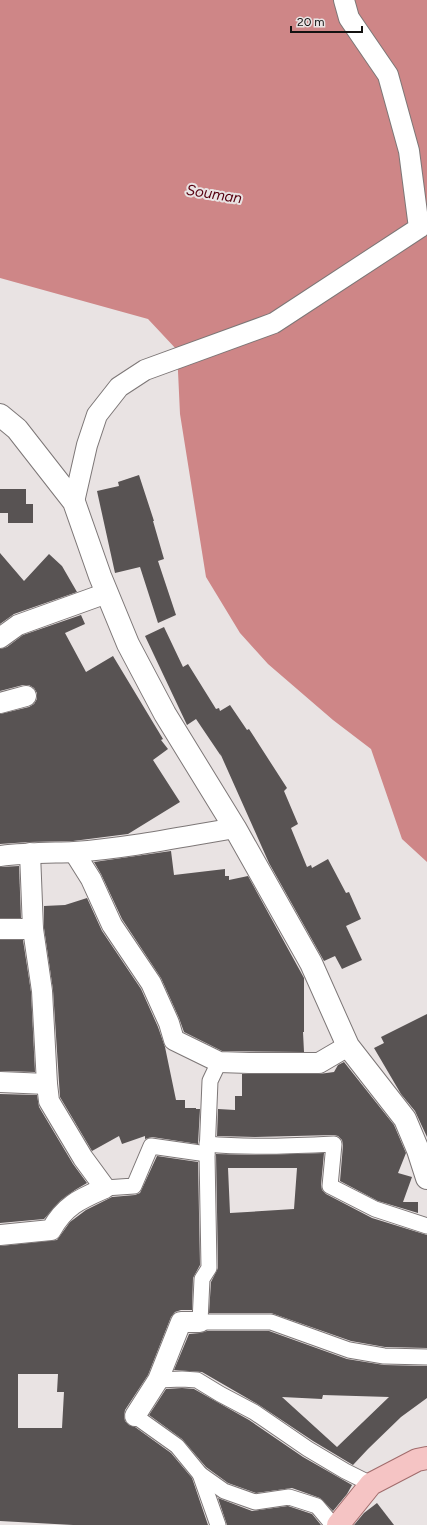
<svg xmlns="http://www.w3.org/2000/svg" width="427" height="1525" font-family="Figtree,sans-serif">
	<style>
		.water { fill: #ce8687 }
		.building { fill: #585353; fill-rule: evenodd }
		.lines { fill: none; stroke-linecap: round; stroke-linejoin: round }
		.pedestrian-casing { stroke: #7d7777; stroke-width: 17 }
		.minor-casing { stroke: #7d7777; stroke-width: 22 }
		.tertiary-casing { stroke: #7d7777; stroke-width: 24 }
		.primary-casing { stroke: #a16c6c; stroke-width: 24 }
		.pedestrian { stroke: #fff; stroke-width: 15 }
		.minor { stroke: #fff; stroke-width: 20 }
		.tertiary { stroke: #fff; stroke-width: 22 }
		.primary { stroke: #f5c4c4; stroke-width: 22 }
		.labels { text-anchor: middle; stroke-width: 4; stroke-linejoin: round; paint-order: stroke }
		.water-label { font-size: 15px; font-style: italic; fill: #560010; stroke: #e9e3e3 }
	</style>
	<rect width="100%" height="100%" fill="#e9e3e3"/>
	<polygon class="water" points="0,0 427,0 427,862 402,839 371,749 333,720 268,664 240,633 206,577 180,414 177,350 148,319 0,278"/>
	<g class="building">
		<polygon points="139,475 154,521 153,521 164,559 158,561 176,615 158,623 140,567 115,573 97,491 119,486 118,482"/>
		<polygon points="0,489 26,489 26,504 33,504 33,523 8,523 8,513 0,513"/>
		<polygon points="0,553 24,581 49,554 62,566 77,592 14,614 0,624"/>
		<polygon points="81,615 85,624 65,633 86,672 113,656 163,739 161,740 168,749 153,760 180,802 128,834 73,841 29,842 0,844 0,714 29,707 34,704 37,699 37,693 34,688 29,685 23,685 0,691 0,649 7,647 23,635"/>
		<polygon points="164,627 183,667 188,664 216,709 219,708 220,711 230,705 247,730 249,729 287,788 284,791 298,824 291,828 307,867 311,865 312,868 328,859 346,893 349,892 361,919 346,926 362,960 342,969 335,956 324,961 269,863 220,753 221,756 196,719 187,725 145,636"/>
		<polygon points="171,851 174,875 225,869 225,876 229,876 229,880 248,876 304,978 304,1032 303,1032 304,1052 222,1051 184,1032 179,1018 161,978 122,919 101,874 94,862"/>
		<polygon points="19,866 21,918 0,918 0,867"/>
		<polygon points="87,898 102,931 141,989 158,1027 165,1047 176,1100 185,1100 185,1108 196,1108 196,1109 200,1109 198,1144 152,1137 145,1139 145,1136 122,1144 119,1136 92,1151 60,1097 53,990 44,928 44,906 65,905"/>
		<polygon points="0,940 23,940 31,992 35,1072 0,1071"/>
		<polygon points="427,1014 427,1137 415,1111 401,1094 374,1048 384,1043 381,1037"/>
		<polygon points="344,1062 394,1125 406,1153 398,1173 412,1177 403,1202 418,1202 418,1213 378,1201 340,1181 343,1145 342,1140 338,1136 334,1135 255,1137 217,1136 218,1109 235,1110 235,1096 242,1096 242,1074 319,1074 334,1072 338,1065"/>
		<polygon points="0,1094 37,1095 39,1107 73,1164 87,1183 75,1190 61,1200 44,1219 0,1223"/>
		<path d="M324 1153 321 1185 322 1190 326 1194 372 1218 427 1235V1348L385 1347 351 1341 271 1313H209L211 1282 218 1268 216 1154 255 1155ZM228 1168H297L294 1209 230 1213Z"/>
		<path d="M157 1156 198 1162 200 1265 193 1278 192 1310H181L175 1312 171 1317 148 1375 125 1410 124 1416 125 1421 129 1425 135 1427 171 1453 192 1478 208 1525H73L0 1521V1246L57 1240 70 1222 86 1210 112 1197 135 1195 140 1193ZM18 1374H58L57 1392H64L62 1428H18Z"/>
		<path d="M207 1331H269L347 1359 384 1365 427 1366V1398L401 1417 368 1449 353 1465 313 1441 259 1405 202 1372 174 1370 189 1334 200 1333ZM323 1395 389 1397 337 1447 282 1397 322 1399Z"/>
		<polygon points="182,1388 194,1389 249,1420 303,1457 352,1485 347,1494 333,1511 320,1498 292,1488 256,1493 228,1483 206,1467 182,1439 149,1415 166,1389"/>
		<polygon points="218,1498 252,1511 288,1506 312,1514 321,1525 227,1525"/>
		<polygon points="377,1503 394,1525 354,1525 364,1513"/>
	</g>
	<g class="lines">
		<defs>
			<g id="pedestrian">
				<polyline points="219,1062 210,1081 207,1154 209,1268 202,1279 200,1322 271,1322 349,1350 384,1356 427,1357"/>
				<path d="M207 1144C250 1148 292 1146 334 1144L330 1186 375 1209 427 1226"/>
				<polyline points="105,1188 134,1186 151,1146 207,1154"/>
				<polyline points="158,1380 182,1379 197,1380 220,1394 254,1412 308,1449 345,1471 371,1484"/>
				<polyline points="135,1416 177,1446 200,1474 218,1525"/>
				<polyline points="200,1474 224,1491 255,1502 289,1497 317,1506 333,1525"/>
			</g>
			<g id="minor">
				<polyline points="74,502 87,445 97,415 119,387 145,370 274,323 419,228 409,151 388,75 349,18 344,0"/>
				<polyline points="0,638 18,625 107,593"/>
				<polyline points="0,703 26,696"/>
				<polyline points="74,852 91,879 112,925 151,983 169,1023 174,1040 219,1062 249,1063 319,1063 348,1046"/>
				<path d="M0 856C25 853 49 853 74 852 128 848 181 837 235 828"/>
				<polyline points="0,929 33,929"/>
				<polyline points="0,1082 47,1084"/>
				<path d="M0 1235 51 1230C65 1205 80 1199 105 1188L83 1158 49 1101 47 1084 42 991 33 929 30 853"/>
				<polyline points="135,1416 158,1380 181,1322 200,1322"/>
			</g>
			<polyline id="tertiary" points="0,415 17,429 74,502 100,576 128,644 165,714 235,828 311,963 348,1046 405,1119 418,1150 427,1178"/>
			<polyline id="primary" points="338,1525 371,1484 417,1460 427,1458"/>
		</defs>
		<use href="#pedestrian" class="pedestrian-casing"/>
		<use href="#minor" class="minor-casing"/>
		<use href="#tertiary" class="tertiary-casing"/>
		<use href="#primary" class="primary-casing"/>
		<use href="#pedestrian" class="pedestrian"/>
		<use href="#minor" class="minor"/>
		<use href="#tertiary" class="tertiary"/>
		<use href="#primary" class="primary"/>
	</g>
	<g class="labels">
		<g class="water-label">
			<text transform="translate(214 194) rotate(9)" y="5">Souman</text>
		</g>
	</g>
	<path d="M291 26v6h71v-6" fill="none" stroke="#131211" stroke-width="2"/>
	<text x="297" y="26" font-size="12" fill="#131211" stroke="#e9e3e3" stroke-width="3" paint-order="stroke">20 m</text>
</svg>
